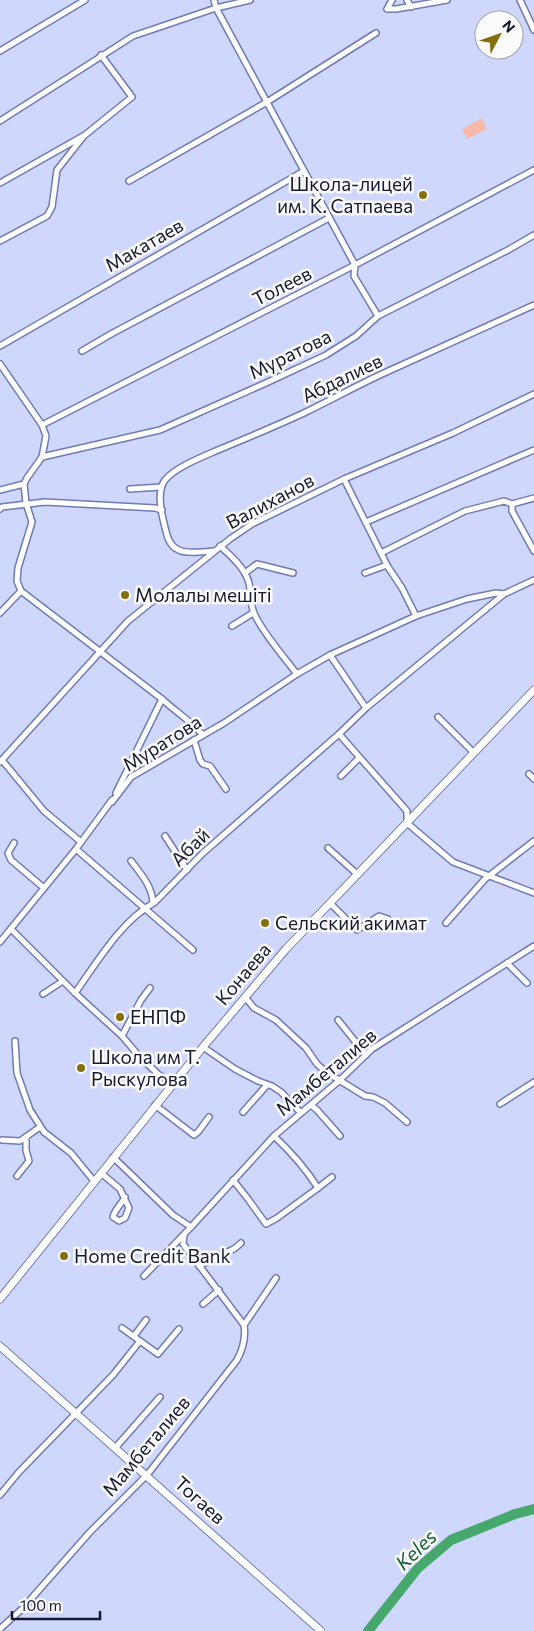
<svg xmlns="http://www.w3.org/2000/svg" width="534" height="1631" font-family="Commissioner,sans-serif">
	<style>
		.green { fill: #f8baab }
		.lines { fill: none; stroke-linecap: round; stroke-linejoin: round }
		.river { stroke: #46a86c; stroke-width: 10 }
		.minor-casing { stroke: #6f7bb2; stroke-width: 8 }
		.secondary-casing { stroke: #6f7bb2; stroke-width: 9 }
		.minor { stroke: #fff; stroke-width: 5 }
		.secondary { stroke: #fff; stroke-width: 7 }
		.poi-dot { fill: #856e0c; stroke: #fbfbfb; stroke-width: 2 }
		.labels { text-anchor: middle; stroke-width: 5; stroke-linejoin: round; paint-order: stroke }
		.poi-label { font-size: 19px; fill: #161a30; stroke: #fbfbfb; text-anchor: start }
		.street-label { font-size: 19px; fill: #161a30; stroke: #fbfbfb }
		.water-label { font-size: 20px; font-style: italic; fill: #1a6038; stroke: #fbfbfb }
	</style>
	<rect width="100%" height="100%" fill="#cfd8fc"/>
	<polygon class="green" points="482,118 487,129 467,139 462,129"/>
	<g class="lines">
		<polyline class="river" points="368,1631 418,1568 451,1540 515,1514 534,1509"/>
		<defs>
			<g id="minor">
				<polyline points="214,0 216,8 355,265 354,276 378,316"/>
				<polyline points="392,0 387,9 396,9 447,0"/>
				<polyline points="407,0 411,7"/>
				<polyline points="520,0 534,30"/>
				<polyline points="0,51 85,0"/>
				<polyline points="0,121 133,36 216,8 250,0"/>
				<polyline points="129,181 267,102 376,33"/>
				<polyline points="0,183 85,135 132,97 101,55"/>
				<polyline points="0,241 47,216 52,207 57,170 83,137"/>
				<polyline points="0,346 304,171"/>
				<polyline points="82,351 111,334 329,218"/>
				<path d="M0 364 42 425 46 436 42 457 27 478 24 484 26 503 32 522 18 568 17 581 21 591 162 699C176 712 191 721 203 735"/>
				<polyline points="42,425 355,265 534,170"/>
				<polyline points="42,457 160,430 266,383 326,355 356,336 378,316 508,250 534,235"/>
				<polyline points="344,479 388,567 402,588 416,616"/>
				<polyline points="130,489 161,487"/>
				<polyline points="0,490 24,484"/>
				<polyline points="512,504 534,498"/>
				<polyline points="0,509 2,507 45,502 155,508 162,510"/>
				<polyline points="366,522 534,450"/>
				<path d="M220 546C231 556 245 568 249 583 251 592 250 604 254 613 262 632 284 657 297 674"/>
				<path d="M214 551C196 552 173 558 167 535 163 520 155 493 165 480 176 467 202 457 218 450 247 438 276 426 304 413 331 400 356 386 382 374 433 351 484 328 534 305"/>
				<polyline points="381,553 465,511 504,501 512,504 512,511 534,551"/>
				<polyline points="245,573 257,564 293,573"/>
				<polyline points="365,573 387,565"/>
				<polyline points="0,613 21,591"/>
				<polyline points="232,626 253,613"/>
				<polyline points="330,655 366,708"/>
				<polyline points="438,717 473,752"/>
				<polyline points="339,734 407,811 407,823 453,862 534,893"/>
				<polyline points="194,740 200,760 203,764 210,766 226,789"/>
				<polyline points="2,760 44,811 81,842"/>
				<polyline points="0,762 128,621 230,539 252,524 344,479 453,433 534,394"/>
				<polyline points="529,774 534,779"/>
				<polyline points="341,776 359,758"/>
				<polyline points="116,793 162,699"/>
				<polyline points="112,802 131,777 224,723 297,674 330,655 416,616 467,599 496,593 504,594"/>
				<polyline points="165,836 187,870"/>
				<polyline points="14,843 8,853 11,860 44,888"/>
				<polyline points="328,848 357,874"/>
				<polyline points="76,849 193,950"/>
				<path d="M131 861C141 874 152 886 153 903"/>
				<polyline points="330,903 357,930 379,916 388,919 390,925"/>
				<polyline points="446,923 485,879 534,841"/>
				<polyline points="11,929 75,993 122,1036 139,1056 158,1074 173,1084"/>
				<polyline points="0,942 76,849 112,800"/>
				<polyline points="507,963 527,983"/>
				<path d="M75 993C98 961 120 922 155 902L203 853 339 734 366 708 504 594 534 580"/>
				<polyline points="43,994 63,981"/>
				<polyline points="245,997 254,1008 276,1020 306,1048 317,1064 326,1072 365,1096 373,1097 385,1103 407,1122"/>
				<polyline points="338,1020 366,1055"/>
				<polyline points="122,1036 141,1000 150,988"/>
				<polyline points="15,1041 17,1073 30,1110 44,1132 71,1153 94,1181"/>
				<polyline points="203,1047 235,1069 258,1081 272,1086 281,1092 301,1113"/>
				<polyline points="500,1104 534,1082"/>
				<polyline points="155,1105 194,1135 198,1132 209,1117"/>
				<polyline points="311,1105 317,1110 340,1136"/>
				<polyline points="243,1112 267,1085"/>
				<polyline points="2,1140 20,1141 40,1127"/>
				<polyline points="113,1157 173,1215 191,1227"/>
				<path d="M101 1173 120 1189 129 1208 125 1218 119 1221 113 1217C115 1209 121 1205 125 1197"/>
				<polyline points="17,1176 29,1161 26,1150 26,1137"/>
				<path d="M233 1180 248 1199 266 1224 277 1218 318 1188C306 1169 291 1152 274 1136"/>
				<polyline points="318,1188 332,1177"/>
				<path d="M199 1266C205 1263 211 1259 217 1256 228 1251 232 1252 241 1243"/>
				<polyline points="144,1276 191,1227 274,1136 340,1080 372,1049 534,946"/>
				<polyline points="203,1304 219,1290"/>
				<polyline points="244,1325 276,1278"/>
				<polyline points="122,1328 140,1341"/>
				<polyline points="134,1336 146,1320"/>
				<polyline points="116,1447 160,1397"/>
				<polyline points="0,1495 19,1472 113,1375 140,1341 158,1354 179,1329"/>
				<path d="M0 1629 23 1608 90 1532 147 1475 237 1360C243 1349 246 1338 244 1325L183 1244 184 1235"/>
			</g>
			<g id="secondary">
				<polyline points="0,1299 203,1047 286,949 534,690"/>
				<polyline points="0,1346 321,1631"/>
			</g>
		</defs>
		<use href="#minor" class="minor-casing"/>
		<use href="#secondary" class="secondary-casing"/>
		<use href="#minor" class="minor"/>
		<use href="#secondary" class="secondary"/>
	</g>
	<g class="poi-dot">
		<circle cx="423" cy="195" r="5"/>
		<circle cx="125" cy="595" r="5"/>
		<circle cx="265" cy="923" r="5"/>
		<circle cx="120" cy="1017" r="5"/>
		<circle cx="81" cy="1068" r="5"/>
		<circle cx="64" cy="1256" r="5"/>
	</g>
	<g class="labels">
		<g class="poi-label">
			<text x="413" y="191" text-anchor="end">Школа-лицей<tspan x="413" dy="22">им. К. Сатпаева</tspan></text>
			<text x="135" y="602">Молалы мешіті</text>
			<text x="275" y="930">Сельский акимат</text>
			<text x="130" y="1024">ЕНПФ</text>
			<text x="91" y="1064">Школа им Т.<tspan x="91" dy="22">Рыскулова</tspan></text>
			<text x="74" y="1263">Home Credit Bank</text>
		</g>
		<g class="street-label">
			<text transform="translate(144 245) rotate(-30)" y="7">Макатаев</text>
			<text transform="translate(282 286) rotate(-27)" y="7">Толеев</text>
			<text transform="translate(290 354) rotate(-26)" y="7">Муратова</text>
			<text transform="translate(342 378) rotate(-26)" y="7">Абдалиев</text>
			<text transform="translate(270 501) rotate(-28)" y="7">Валиханов</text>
			<text transform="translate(162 743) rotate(-32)" y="7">Муратова</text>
			<text transform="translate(190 847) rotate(-44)" y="7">Абай</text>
			<text transform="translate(243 974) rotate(-50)" y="7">Конаева</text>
			<text transform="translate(326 1072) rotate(-40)" y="7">Мамбеталиев</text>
			<text transform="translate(146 1446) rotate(-50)" y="7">Мамбеталиев</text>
			<text transform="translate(200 1500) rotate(42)" y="7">Тогаев</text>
		</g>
		<g class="water-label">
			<text transform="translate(416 1550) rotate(-44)" y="7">Keles</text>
		</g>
	</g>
	<g transform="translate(499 35) rotate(49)"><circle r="24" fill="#fbfbfb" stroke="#9fa1aa"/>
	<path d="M0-4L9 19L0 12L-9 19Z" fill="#856e0c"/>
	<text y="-8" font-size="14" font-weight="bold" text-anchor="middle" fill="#161a30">N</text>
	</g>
	<path d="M12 1611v8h88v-8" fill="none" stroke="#161a30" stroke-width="2.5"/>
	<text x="20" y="1611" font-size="15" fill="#161a30" stroke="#fbfbfb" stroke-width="4" paint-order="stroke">100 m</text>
</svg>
